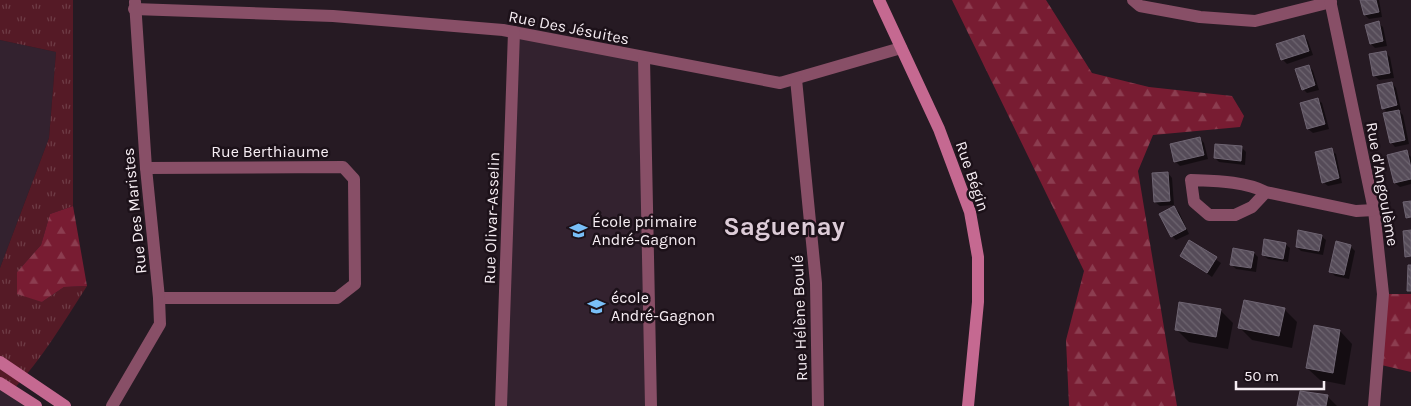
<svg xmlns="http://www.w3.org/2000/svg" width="1411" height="406" font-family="Karla,sans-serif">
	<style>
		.built { fill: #33222f }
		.grass { fill: url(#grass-tufts) }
		.forest { fill: url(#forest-firs) }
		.shadow { fill: #0007 }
		.building { fill: url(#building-back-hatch); stroke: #6e6472 }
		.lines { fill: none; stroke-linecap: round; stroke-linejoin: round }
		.street { stroke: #884f67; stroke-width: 12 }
		.secondary { stroke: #c56991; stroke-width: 12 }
		.labels { text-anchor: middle; stroke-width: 5; stroke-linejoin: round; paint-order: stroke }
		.street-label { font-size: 16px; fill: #f6edf3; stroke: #1c1119 }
		.poi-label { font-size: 16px; fill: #f6edf3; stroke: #1c1119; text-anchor: start }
		.town-label { font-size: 26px; font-weight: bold; fill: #ddccd8; stroke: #1c1119 }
	</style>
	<defs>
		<pattern id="grass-tufts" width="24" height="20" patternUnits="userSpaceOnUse" patternTransform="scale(1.25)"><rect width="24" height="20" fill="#551a26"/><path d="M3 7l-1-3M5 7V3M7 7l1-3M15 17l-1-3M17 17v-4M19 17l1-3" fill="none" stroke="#6e3c46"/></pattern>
		<pattern id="forest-firs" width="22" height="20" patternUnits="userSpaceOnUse" patternTransform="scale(1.25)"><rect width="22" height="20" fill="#781c32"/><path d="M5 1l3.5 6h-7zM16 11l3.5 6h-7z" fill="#8c3d50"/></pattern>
		<pattern id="building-back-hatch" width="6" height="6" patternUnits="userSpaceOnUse" patternTransform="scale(1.25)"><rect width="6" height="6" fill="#554b58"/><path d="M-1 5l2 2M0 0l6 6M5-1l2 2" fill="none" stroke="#6e6570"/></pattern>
	</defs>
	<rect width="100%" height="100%" fill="#261a23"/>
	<g class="built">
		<polygon points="511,37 644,57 653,406 506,406"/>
		<polygon points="0,40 56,52 49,138 0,268"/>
		<polygon points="0,385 32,406 0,406"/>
	</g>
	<path class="grass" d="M0 0H73V206L50 214 41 245 17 272 42 302 64 287 87 286C64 322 42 359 12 391L0 383V268L49 138 56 52 0 40Z"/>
	<g class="forest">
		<polygon points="952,0 1046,0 1092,73 1149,87 1232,96 1244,116 1240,127 1153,135 1138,171 1177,406 1069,406 1066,340 1084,271"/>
		<polygon points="73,206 87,286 64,287 42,302 17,294 17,272 41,245 50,214"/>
		<polygon points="1383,294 1411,294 1411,372 1377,364"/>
	</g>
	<g class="shadow">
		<polygon points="1362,0 1379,0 1382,17 1369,19 1365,15"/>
		<polygon points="1378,23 1383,27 1387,46 1375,48 1371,44"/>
		<polygon points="1304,36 1308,41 1313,55 1287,64 1282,59"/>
		<polygon points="1385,52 1390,57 1394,78 1379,80 1375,76 1371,55"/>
		<polygon points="1309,66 1313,71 1319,90 1307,93 1303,89"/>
		<polygon points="1392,83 1396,88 1401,110 1398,110 1403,115 1409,144 1395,147 1391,142 1388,113 1383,108"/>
		<polygon points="1317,99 1322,103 1329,129 1313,133 1308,129"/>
		<polygon points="1200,138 1204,143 1208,159 1180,166 1175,161"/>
		<polygon points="1242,148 1246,152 1245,165 1219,162 1215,158"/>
		<polygon points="1331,150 1336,154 1342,183 1328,186 1323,182"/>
		<polygon points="1406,151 1411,157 1411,184 1400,187 1395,183 1388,156"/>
		<polygon points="1168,173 1172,178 1174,205 1160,206 1155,202"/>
		<polygon points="1174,208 1179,212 1189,234 1176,240 1172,236"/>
		<polygon points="1321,236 1326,240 1323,255 1301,251 1297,247"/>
		<polygon points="1190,242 1221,263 1212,277 1181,255"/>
		<polygon points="1285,244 1290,248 1288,262 1268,259 1263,255"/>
		<polygon points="1350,246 1355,251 1349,279 1335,276 1331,272"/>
		<polygon points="1254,253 1258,257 1256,272 1236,269 1231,264"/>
		<polygon points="1284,309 1297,322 1292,348 1252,340 1239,327"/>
		<polygon points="1220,310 1233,323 1228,349 1189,342 1176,329"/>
		<polygon points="1315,327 1340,331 1352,344 1345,385 1320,380 1307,368"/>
		<polygon points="1327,396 1337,406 1299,406"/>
	</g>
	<g class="building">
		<polygon points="1360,0 1376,0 1379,12 1364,15"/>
		<polygon points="1379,21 1383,41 1370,44 1365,25"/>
		<polygon points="1304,35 1309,51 1281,60 1276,44"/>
		<polygon points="1386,51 1390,73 1373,76 1369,54"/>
		<polygon points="1309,65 1315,85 1302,90 1295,69"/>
		<polygon points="1392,82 1397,105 1382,109 1377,85"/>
		<polygon points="1318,98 1325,124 1307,129 1300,103"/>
		<polygon points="1399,110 1405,140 1390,143 1383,113"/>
		<polygon points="1200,137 1204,155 1174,162 1170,144"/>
		<polygon points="1215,144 1242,146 1241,161 1214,158"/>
		<polygon points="1332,148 1339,178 1322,183 1315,152"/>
		<polygon points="1407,150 1411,168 1411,179 1394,183 1387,155"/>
		<polygon points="1168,172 1170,201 1154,202 1152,173"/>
		<polygon points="1411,201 1411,217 1406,218 1403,202"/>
		<polygon points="1174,206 1186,229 1171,237 1159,214"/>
		<polygon points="1298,230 1322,235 1319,251 1296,247"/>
		<polygon points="1411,230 1411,256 1405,257 1403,231"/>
		<polygon points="1264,239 1286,243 1283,259 1262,255"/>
		<polygon points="1189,240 1217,257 1207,273 1180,256"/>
		<polygon points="1336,241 1351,245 1344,275 1329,272"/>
		<polygon points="1233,248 1254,252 1251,268 1230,265"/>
		<polygon points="1408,265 1411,265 1411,291 1407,291"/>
		<polygon points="1244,300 1285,308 1279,336 1238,328"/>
		<polygon points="1179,302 1221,309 1216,337 1175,330"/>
		<polygon points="1314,325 1340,330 1333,373 1306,368"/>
		<polygon points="1300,391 1328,395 1326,406 1297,406"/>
	</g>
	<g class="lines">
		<g class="street">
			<polyline points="1133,0 1140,6 1200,17 1255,21 1331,2"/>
			<polyline points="1330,0 1374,210 1383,294 1374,406"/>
			<polyline points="134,9 333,16 503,30 780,83 901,48"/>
			<polyline points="644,58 651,406"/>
			<polyline points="796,79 816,283 818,406"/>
			<polyline points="146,168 343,167 354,179 355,284 337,298 159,298"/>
			<path d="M1266 192 1252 207 1235 215H1209L1194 202 1191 180C1216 181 1244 181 1266 192L1356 211 1374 210"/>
			<polyline points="112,406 160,324 159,298 146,168 135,2"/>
			<polyline points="501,406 514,32"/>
		</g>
		<g class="secondary">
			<polyline points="879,0 939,129 970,212 978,257 978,302 968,406"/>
			<polyline points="0,362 65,406"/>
			<polyline points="0,383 36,406"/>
		</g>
	</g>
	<defs>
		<symbol id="school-bare" viewBox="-9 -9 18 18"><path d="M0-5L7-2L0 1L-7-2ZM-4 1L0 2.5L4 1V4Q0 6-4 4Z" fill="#79bff8" stroke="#1c1119" stroke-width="2.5" paint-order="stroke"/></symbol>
	</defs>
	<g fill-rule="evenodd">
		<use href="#school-bare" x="566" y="218" width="25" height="25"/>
		<use href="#school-bare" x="584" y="294" width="25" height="25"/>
	</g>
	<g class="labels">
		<g class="street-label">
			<text transform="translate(569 27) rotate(11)" y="6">Rue Des Jésuites</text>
			<text x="270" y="157">Rue Berthiaume</text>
			<text transform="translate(973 176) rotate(71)" y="6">Rue Bégin</text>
			<text transform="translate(1383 184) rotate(80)" y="6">Rue d'Angoulème</text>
			<text transform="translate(134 211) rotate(-96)" y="6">Rue Des Maristes</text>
			<text transform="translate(491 218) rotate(-88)" y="6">Rue Olivar-Asselin</text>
			<text transform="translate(799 318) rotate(-92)" y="6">Rue Hélène Boulé</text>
		</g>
		<g class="poi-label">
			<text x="592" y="227">École primaire<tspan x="592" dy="18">André-Gagnon</tspan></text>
			<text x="611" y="303">école<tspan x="611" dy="18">André-Gagnon</tspan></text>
		</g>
		<g class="town-label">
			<text x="784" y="235">Saguenay</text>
		</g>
	</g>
	<path d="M1236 381v8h88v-8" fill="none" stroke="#f6edf3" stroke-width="2.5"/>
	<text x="1244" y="381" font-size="15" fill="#f6edf3" stroke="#1c1119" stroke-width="4" paint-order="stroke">50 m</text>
</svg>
